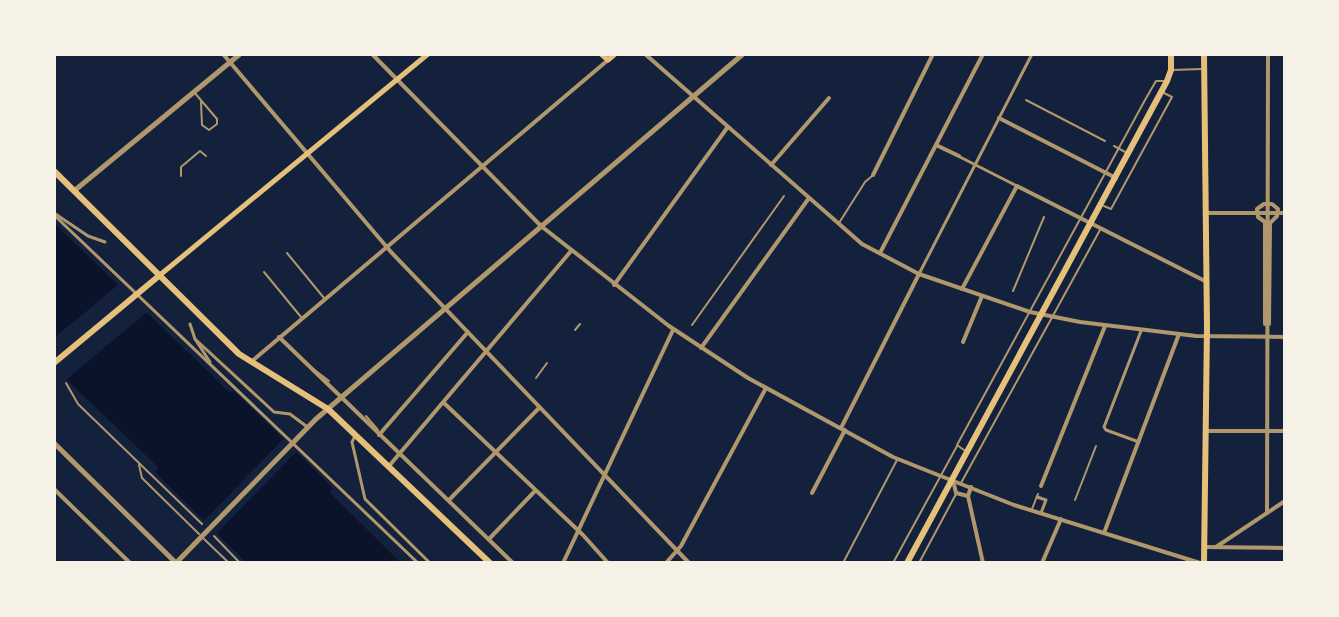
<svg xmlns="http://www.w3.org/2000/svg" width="1339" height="617" font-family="'PT Serif',serif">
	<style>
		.water { fill: #0b132b }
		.pier { fill: #14213d }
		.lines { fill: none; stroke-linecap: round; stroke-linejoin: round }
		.service { stroke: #b1986c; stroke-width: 2 }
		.pedestrian { stroke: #b1986c; stroke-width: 3 }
		.minor { stroke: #b1986c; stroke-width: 4 }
		.tertiary { stroke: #b1986c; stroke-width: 5 }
		.secondary { stroke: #e5c07b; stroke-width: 5 }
		.primary { stroke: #e5c07b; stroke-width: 6 }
	</style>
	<rect width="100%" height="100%" fill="#14213d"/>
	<polygon class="water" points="54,223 222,385 229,392 234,391 332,487 330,493 401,563 247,563 156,473 158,467 155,464 54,368"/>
	<g class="pier">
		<polygon points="119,280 152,312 147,312 67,379 68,381 65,384 54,373 54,338 118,285"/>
		<polygon points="286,436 299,449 214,536 202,523"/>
	</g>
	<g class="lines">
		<g class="service">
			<polyline points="1172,70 1202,69"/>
			<polyline points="194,92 217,119 217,124 209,130 202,125 201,102"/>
			<polyline points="1026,100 1105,141"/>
			<polyline points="1114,146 1127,153"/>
			<polyline points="181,176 181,167 200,151 206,156"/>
			<polyline points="1104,206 1111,209 1172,97 1162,92"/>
			<polyline points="839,223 865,182 872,176"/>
			<polyline points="287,253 324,298"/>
			<polyline points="264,272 301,317"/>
			<polyline points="1013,291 1044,217"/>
			<polyline points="692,325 784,196"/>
			<polyline points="575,330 580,324"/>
			<polyline points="312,368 329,381"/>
			<polyline points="536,378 547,363"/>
			<polyline points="66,383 78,404 202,524"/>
			<polyline points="366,416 378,430"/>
			<polyline points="964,450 957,445 1145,100 1156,81 1166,81"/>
			<polyline points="139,465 142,478 199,534"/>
			<polyline points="961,483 1100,230"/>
			<polyline points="1075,500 1096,446"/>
			<polyline points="1032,509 1038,494"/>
			<polyline points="214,536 240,563"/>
			<polyline points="204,539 229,563"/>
			<polyline points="843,563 897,460"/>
			<polyline points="893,563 957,446"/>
			<polyline points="919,563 956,494"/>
		</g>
		<g class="pedestrian">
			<polyline points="960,157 1017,186"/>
			<polyline points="54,213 88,236 105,242"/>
			<polyline points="54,215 418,563"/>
			<polyline points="919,274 1032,54"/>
			<polyline points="190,324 195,339"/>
			<polyline points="210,362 195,339 274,412 290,414 306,426"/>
			<polyline points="355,436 352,442 365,499 430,563"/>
			<polyline points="1139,442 1106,430 1104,427 1141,331"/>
			<polyline points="1037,497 1046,500 1041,513"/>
		</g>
		<g class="minor">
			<polyline points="223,54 391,252 689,563"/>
			<polyline points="372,54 541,226 669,326 748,378 893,457 923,469 1014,505 1200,563"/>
			<polyline points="645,54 862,244 919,274 1030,312 1080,322 1196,336 1285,337"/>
			<polyline points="999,118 1116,178"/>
			<polyline points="936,145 959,156"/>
			<polyline points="771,165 829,98"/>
			<polyline points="873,175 933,54"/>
			<polygon points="1264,204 1272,204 1278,209 1277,216 1270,223 1269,324 1265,324 1265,222 1258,217 1257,209"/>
			<polyline points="1206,213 1285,213"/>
			<polyline points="880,253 983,54"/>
			<polyline points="614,285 727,128"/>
			<polyline points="962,289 1017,186 1207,282"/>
			<polyline points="279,337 513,563"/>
			<polyline points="963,342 982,296"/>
			<polyline points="701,348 809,198"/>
			<polyline points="251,362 608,60"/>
			<polyline points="444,403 583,535 608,563"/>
			<polyline points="841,428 919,274"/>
			<polyline points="1207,431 1285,431"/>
			<polyline points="379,435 468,332"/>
			<polyline points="389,466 571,251"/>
			<polyline points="953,480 956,493 968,496"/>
			<polyline points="1041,486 1105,326"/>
			<polyline points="971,487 968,496 983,563"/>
			<polyline points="54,489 130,563"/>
			<polyline points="812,493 845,430"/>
			<polyline points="449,500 539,408"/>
			<polyline points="1267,513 1268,54"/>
			<polyline points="1104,533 1179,334"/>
			<polyline points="489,539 535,491"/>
			<polyline points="1205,547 1285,548"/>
			<polyline points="1216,547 1285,501"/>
			<polyline points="563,563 673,330"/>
			<polyline points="666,563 681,546 766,388"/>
			<polyline points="1042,563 1061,519"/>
		</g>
		<g class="tertiary">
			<polyline points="74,191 240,54"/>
			<polyline points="54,443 176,563"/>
			<polyline points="176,563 316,419 743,54"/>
		</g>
		<g class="secondary">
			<polyline points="601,54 608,60 615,54"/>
			<polyline points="160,275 428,54"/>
		</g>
		<g class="primary">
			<polyline points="1204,54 1207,327 1204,563"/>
			<polyline points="54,171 239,354 328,409 490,563"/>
			<polyline points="54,363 160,275"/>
			<polyline points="907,563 1167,81 1171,70 1171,54"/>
		</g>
	</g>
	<rect width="1339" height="617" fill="none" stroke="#f6f1e7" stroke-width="112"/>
</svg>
